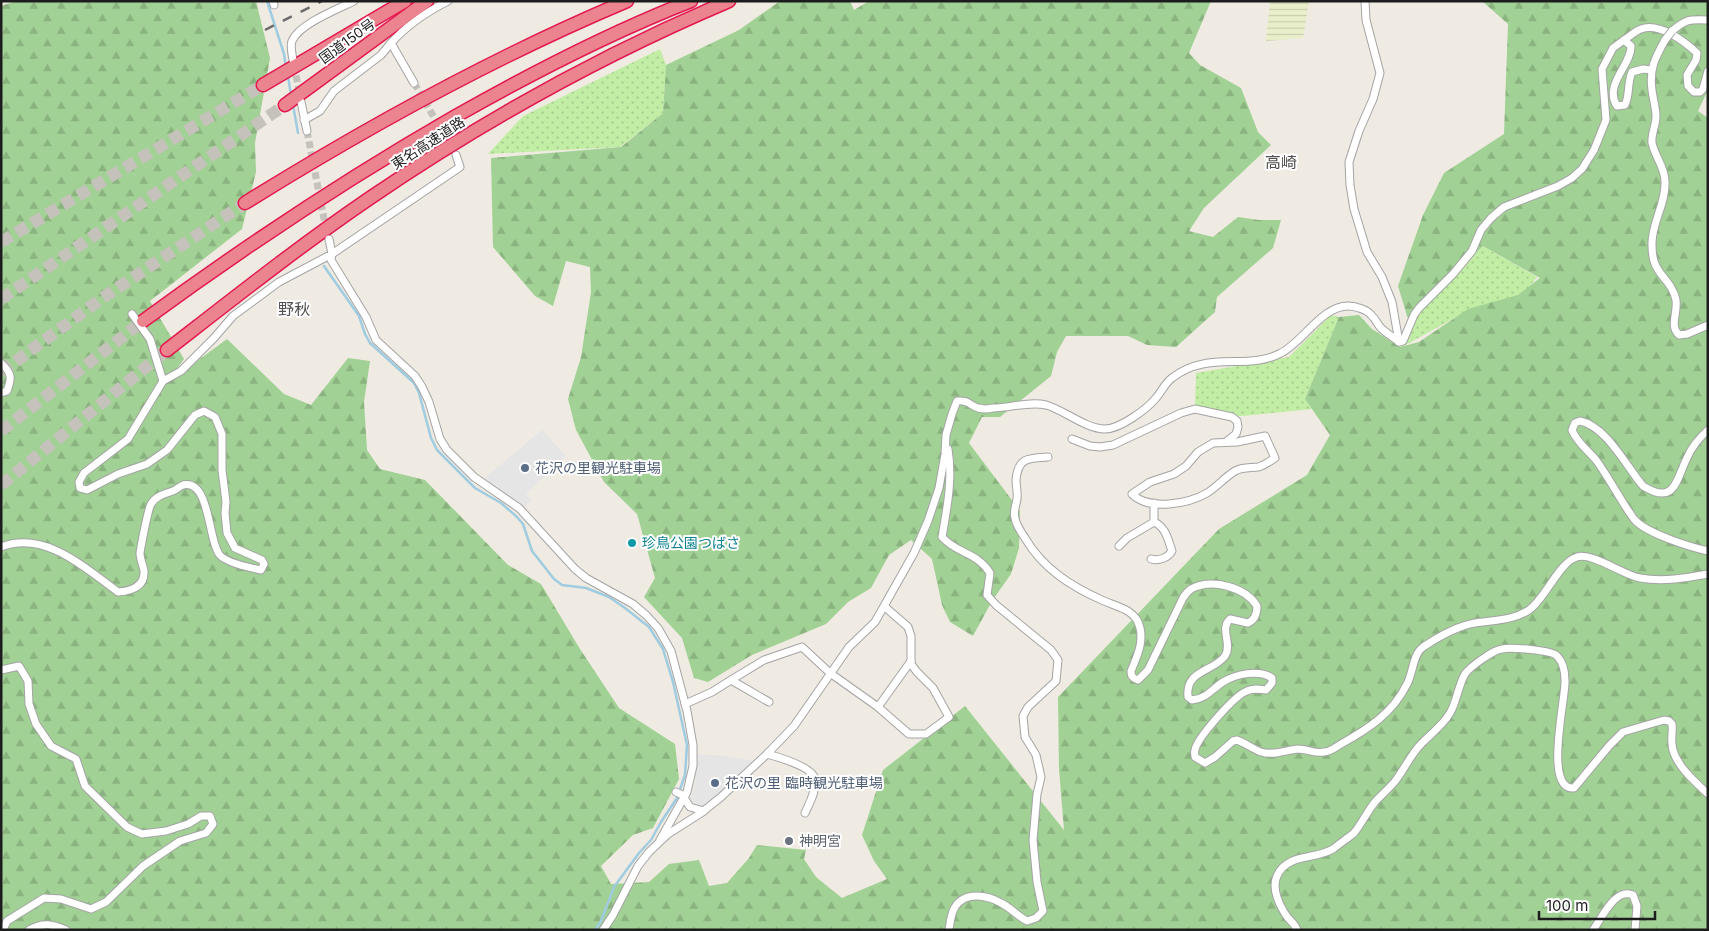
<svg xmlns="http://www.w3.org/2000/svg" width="1709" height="931" font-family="Inter,'Noto Sans JP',sans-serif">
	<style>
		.farmland { fill: url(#farmland-rules) }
		.grass { fill: url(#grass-dots) }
		.forest { fill: url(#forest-firs) }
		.parking { fill: #e5e5e5 }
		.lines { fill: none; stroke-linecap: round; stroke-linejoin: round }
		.stream { stroke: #9fcce0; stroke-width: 2.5 }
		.street-tunnel { stroke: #c5c2bb; stroke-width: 7; stroke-dasharray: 7 3.5; stroke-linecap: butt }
		.highway-tunnel { stroke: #c5c2bb; stroke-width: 12; stroke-dasharray: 12 6; stroke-linecap: butt }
		.street-casing { stroke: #a4a4a4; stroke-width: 9 }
		.highway-casing { stroke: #e3184f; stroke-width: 15 }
		.street { stroke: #fff; stroke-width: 7 }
		.highway { stroke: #ec848f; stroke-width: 12 }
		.rail { stroke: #6b6b6b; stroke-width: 2.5; stroke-dasharray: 10 10; stroke-linecap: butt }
		.street-bridge-casing { stroke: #a4a4a4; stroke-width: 9; stroke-linecap: butt }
		.street-bridge { stroke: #fff; stroke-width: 7 }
		.service-dot { fill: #5c6f8a; stroke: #fff; stroke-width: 2 }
		.culture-dot { fill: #0f9aa8; stroke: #fff; stroke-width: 2 }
		.worship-dot { fill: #6b7280; stroke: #fff; stroke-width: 2 }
		.labels { text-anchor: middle; stroke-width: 4; stroke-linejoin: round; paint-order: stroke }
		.street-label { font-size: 14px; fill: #1d1d1d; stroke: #fff }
		.service-label { font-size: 14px; fill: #4e5e75; stroke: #fff; text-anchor: start }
		.culture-label { font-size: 14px; fill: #0d838f; stroke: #fff; text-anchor: start }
		.worship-label { font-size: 14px; fill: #5b616d; stroke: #fff; text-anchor: start }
		.quarter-label { font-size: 16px; fill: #505050; stroke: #fff }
	</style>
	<defs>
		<pattern id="farmland-rules" width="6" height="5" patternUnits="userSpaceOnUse" patternTransform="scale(1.25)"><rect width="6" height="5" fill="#eaefcb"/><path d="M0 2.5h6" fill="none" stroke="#c8ccae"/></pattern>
		<pattern id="grass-dots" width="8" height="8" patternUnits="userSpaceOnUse" patternTransform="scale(1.25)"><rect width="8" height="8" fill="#c2eda4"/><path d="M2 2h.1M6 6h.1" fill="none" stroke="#a6cb8d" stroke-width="1.8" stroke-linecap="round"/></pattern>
		<pattern id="forest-firs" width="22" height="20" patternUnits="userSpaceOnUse" patternTransform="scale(1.25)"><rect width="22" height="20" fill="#a1d194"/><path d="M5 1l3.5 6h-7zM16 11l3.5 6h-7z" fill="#8ab37f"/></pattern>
	</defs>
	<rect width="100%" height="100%" fill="#efebe2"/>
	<polygon class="farmland" points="1270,1 1309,1 1303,38 1266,41"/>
	<g class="grass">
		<polygon points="660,49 666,65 663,113 620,147 488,154 523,116"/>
		<polygon points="1483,246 1537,277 1522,297 1471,309 1400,348 1426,300"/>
		<polygon points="1331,315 1339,317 1305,399 1312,409 1232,417 1195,409 1196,373 1289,357"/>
	</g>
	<g class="forest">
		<polygon points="16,1 256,1 270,58 255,143 256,172 242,229 150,301 184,359 167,383 227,339 284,394 311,405 348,358 370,361 364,402 367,450 380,469 425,480 508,565 541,584 580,649 619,708 675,744 679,779 653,828 633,835 601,866 611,884 649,882 669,864 699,860 709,886 727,883 749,858 757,845 806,850 804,859 816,877 842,898 887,879 874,861 862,835 883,770 965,706 1064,830 1059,769 1058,697 1219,529 1307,475 1330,435 1305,399 1339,317 1359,315 1372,329 1400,347 1419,342 1468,309 1518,295 1540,278 1483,246 1408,319 1398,286 1423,215 1444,173 1504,134 1508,24 1482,1 1706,1 1708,6 1708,90 1698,111 1708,118 1708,930 1,930 1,6"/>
		<polygon points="780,1 850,1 854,10 869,1 1211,1 1189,53 1200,65 1241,88 1258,132 1271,145 1204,208 1189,231 1213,237 1238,217 1259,220 1281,220 1273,248 1217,297 1215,312 1176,347 1147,345 1128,336 1066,336 1057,352 1051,376 1000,417 982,417 969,443 1020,511 1019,548 1011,574 992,601 973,636 950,622 942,605 932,559 911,540 889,555 871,588 848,602 826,624 752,655 708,682 694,678 682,638 644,597 655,578 637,514 604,482 576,430 568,399 581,357 591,292 590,267 566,261 553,306 535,296 493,247 491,158 621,147 663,113 666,65 739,30"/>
	</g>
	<g class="parking">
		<polygon points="542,430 566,456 526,494 532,501 523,507 482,480"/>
		<polygon points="697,754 727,756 754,761 738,780 705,807 690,800 695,787"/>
	</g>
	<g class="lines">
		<g class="stream">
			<polyline points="267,1 284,54 286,68"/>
			<polyline points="288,76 291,95"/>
			<polyline points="293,105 298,133"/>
			<polyline points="324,266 359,316 365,334 370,343 414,383 419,393 431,438 437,450 475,488 501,503 517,517 523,524 532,551 554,579 562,585 586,588 609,597 625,608 649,627 663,649 673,682 687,745 685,775 677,798 661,822 651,840 639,853 614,887 601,921 595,930"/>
		</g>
		<g class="street-tunnel">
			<polyline points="294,65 300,96"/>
			<polyline points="414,83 452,148"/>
			<polyline points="307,131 326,229"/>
		</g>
		<g class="highway-tunnel">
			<polyline points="1,242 263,85"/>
			<polyline points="1,299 285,105"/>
			<polyline points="1,372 101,299 245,203"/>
			<polyline points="1,431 143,321"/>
			<polyline points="1,485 167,350"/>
		</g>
		<defs>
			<g id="street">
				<polyline points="273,1 274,5"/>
				<polyline points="1365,1 1366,20 1380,73 1373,99 1359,131 1349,162 1350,185 1354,209 1367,252 1382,277 1392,302 1399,342"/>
				<path d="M1672 31C1686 19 1690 19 1708 20"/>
				<path d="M1624 40C1629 37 1635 31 1641 29 1659 22 1684 41 1697 53L1696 60 1687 75 1688 86 1694 92H1700L1703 89 1708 71"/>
				<path d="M1665 40C1655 58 1649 69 1652 90 1653 99 1656 108 1656 117 1656 125 1651 134 1652 143 1655 157 1665 167 1665 182 1666 204 1651 224 1652 245 1652 251 1653 259 1655 264 1661 278 1673 284 1676 300 1678 313 1669 326 1679 335L1687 334 1708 325"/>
				<path d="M293 60C292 54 290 46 292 41 299 24 338 9 354 1"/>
				<path d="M414 83 391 43C406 26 428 11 448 1"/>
				<polyline points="301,102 307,131"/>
				<polyline points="304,120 320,111 334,91 381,55 391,43"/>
				<polyline points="456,155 460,167 332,254 331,260 366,317 376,340 415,376 422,387 429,402 440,439 447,450 474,477 519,508 575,569 586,578 633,604 646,615 658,628 671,651 687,711 693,745 693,766 687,792 660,840"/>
				<polyline points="132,314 150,339 163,381 181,371 214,338 233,316 279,282 332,254 329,239"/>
				<path d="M1 363C12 373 12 378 7 391L1 393"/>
				<path d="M1708 430C1699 438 1692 446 1687 458 1676 480 1675 506 1643 486 1626 466 1606 426 1580 421L1575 423 1572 430C1577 443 1588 450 1596 460 1610 479 1620 500 1634 519 1645 533 1690 547 1708 551"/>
				<path d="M1265 436 1275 458C1270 461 1264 466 1258 467 1250 468 1242 467 1235 471 1225 477 1217 487 1207 493 1188 504 1149 511 1132 494L1150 482 1174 474 1186 466 1198 452 1213 443 1237 442Z"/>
				<polyline points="1072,439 1090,446 1100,447 1113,445 1181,413 1195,409 1232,417 1237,421 1238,427 1236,434 1227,441"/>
				<path d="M948 449C953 479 947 508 942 537 957 554 977 552 990 573L987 595 996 605 1051 650 1058 660 1056 681 1028 707 1023 716 1025 737 1036 755 1041 777 1037 794 1033 840 1037 882 1043 911 1036 918 1027 921C1016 915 1011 908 1001 903 987 895 965 891 955 907 951 913 950 923 949 930"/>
				<path d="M1048 457C1029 458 1018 457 1016 480 1016 486 1018 493 1017 499 1016 506 1013 511 1015 518 1016 525 1021 532 1025 538 1043 569 1072 587 1104 601 1116 606 1130 609 1137 620 1146 637 1138 655 1131 671 1131 677 1133 678 1138 680L1148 670 1183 598C1185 595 1188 591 1191 589 1212 578 1245 587 1257 606 1257 613 1255 620 1248 623L1230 619C1219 629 1233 644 1225 656 1213 672 1185 670 1188 697L1192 700C1206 699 1212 689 1223 682 1236 674 1259 669 1272 678V683L1266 690C1259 689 1253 688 1247 691 1235 695 1197 738 1195 750 1194 752 1195 755 1195 757L1205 763 1215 757 1233 741 1237 740C1245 743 1253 749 1261 752 1273 756 1286 750 1298 749 1307 749 1316 754 1324 752 1330 752 1336 747 1341 744 1368 729 1393 713 1407 684 1413 673 1413 654 1423 647 1438 637 1457 626 1475 623 1494 620 1512 621 1529 610 1546 598 1559 562 1577 557 1592 552 1623 575 1640 578 1663 582 1686 578 1708 574"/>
				<polyline points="1119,546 1127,538 1154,522 1154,503"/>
				<path d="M1 547C45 530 85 568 118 592 130 591 145 587 144 571 143 565 140 559 140 553 141 546 148 509 151 504 156 496 164 494 173 491 176 490 180 486 183 485 210 479 208 539 219 554 224 562 251 568 261 570L264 564 262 560 235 548 227 533 225 513 226 502 222 470V434L215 417 204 411 195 415 167 450 147 464 118 474 87 490 80 488 79 482 84 473 128 439 163 381"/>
				<path d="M1151 559C1159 561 1168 558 1172 551 1168 540 1166 527 1154 522"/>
				<polyline points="1,670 19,666 28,681 29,704 36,724 51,746 76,759 85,786 127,827 142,834 166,831 188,824 201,816 210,816 213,824 206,833 180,841 143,866 106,902 91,909 61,899 44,898 7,921 3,930"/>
				<polyline points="731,680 764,660 802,647 830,673 878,707 909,734 926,734 949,717 933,688 917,672 911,664 911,636 908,627 885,607"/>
				<polyline points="685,704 712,692 731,680 769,702"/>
				<polyline points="878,707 911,661"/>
				<path d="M767 754C778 757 813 767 815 779 817 790 809 804 805 813"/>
				<polyline points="676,792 685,796"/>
				<polyline points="684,798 690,807 704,811"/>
				<path d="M29 930C43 922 52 924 66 930"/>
				<path d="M603 930 613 915 638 866 649 852 668 834 701 813 721 797 767 754 794 726 849 647 875 622 914 553 928 521 939 488 945 454 946 435 952 414 957 401C969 400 969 405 978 408 982 409 989 409 993 408 1010 408 1029 401 1046 405 1064 410 1086 429 1105 429 1120 429 1147 409 1156 398 1162 391 1165 383 1172 378 1207 350 1248 371 1281 353 1303 342 1322 306 1348 306 1356 306 1368 310 1372 316 1376 319 1377 324 1381 328 1386 333 1393 337 1399 342L1403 341 1414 315 1419 308 1453 274 1472 251 1481 230 1491 218 1504 207 1558 186 1572 178 1582 169 1594 150 1606 120 1602 69 1613 48 1624 40 1631 46C1632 64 1603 85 1617 106L1625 105C1630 95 1627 83 1632 72L1643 69 1651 70"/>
				<path d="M1297 930C1295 924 1292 922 1288 918 1280 907 1271 889 1277 876 1287 853 1315 860 1333 849 1339 844 1348 838 1354 833 1362 823 1367 812 1375 802 1382 794 1390 788 1396 780 1405 768 1411 754 1422 743 1432 733 1443 725 1450 713 1457 701 1458 686 1465 674 1470 667 1493 650 1502 649 1510 647 1552 650 1557 656 1563 662 1565 672 1565 681 1566 697 1543 791 1574 788L1609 746 1623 732 1664 720 1669 721 1672 724C1673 731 1671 737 1672 744 1673 763 1695 782 1708 794"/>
				<path d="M1593 930C1602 918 1615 887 1633 895L1637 906 1635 930"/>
			</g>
			<g id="highway">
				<polyline points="263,85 405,1"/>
				<polyline points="285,105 427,1"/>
				<path d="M245 203C367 127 494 57 627 1"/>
				<path d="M143 321C244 247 348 178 456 116 532 73 609 33 691 1"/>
				<path d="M167 350C234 298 301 245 370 198 483 121 604 54 729 1"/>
			</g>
		</defs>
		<use href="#street" class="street-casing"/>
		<use href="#highway" class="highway-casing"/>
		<use href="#street" class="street"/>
		<use href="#highway" class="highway"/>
		<polyline class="rail" points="265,30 322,1"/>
		<defs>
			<polyline id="street-bridge" points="1665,40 1672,31"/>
		</defs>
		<use href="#street-bridge" class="street-bridge-casing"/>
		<use href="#street-bridge" class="street-bridge"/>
	</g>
	<g class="service-dot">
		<circle cx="525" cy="468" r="5"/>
		<circle cx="715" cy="783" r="5"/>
	</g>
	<circle class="culture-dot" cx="632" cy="543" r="5"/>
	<circle class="worship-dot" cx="789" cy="841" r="5"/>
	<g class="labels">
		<g class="street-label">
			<text transform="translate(347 41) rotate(-36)" y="5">国道150号</text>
			<text transform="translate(428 143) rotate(-33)" y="5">東名高速道路</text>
		</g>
		<g class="service-label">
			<text x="535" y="473">花沢の里観光駐車場</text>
			<text x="725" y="788">花沢の里 臨時観光駐車場</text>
		</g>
		<g class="culture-label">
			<text x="642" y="548">珍鳥公園つばさ</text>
		</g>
		<g class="worship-label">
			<text x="799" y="846">神明宮</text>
		</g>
		<g class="quarter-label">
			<text x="1281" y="168">高崎</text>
			<text x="294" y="315">野秋</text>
		</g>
	</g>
	<rect width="1709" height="931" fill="none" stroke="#1d1d1d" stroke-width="5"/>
	<path d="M1539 911v8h116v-8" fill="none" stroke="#1d1d1d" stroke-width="2.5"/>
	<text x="1546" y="911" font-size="15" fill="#1d1d1d" stroke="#ffffff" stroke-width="4" paint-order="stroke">100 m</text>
</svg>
